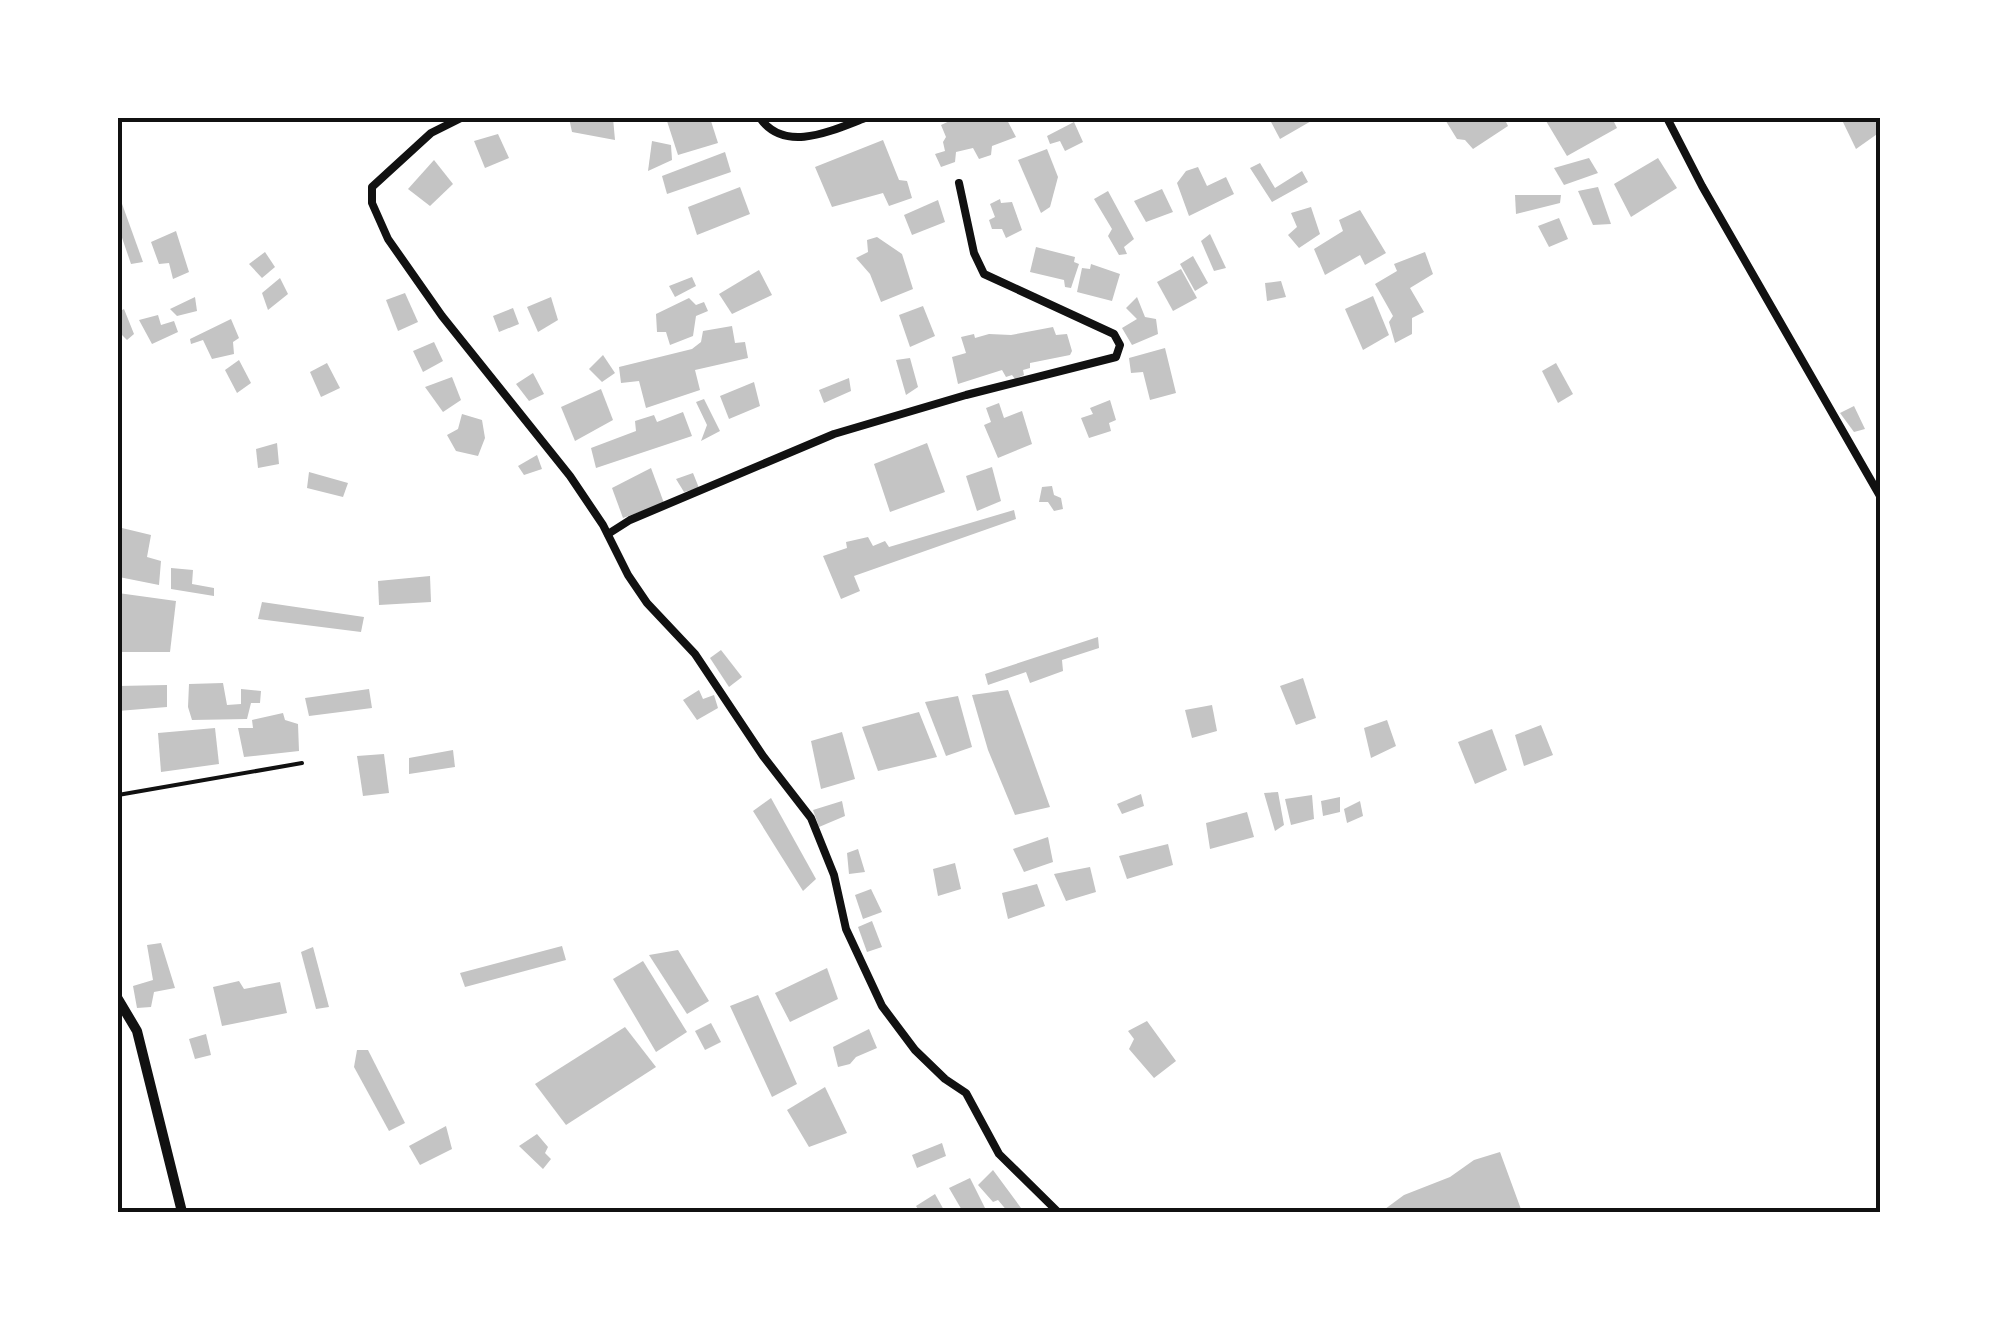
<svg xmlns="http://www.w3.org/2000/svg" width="1998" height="1330" font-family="'Fira Sans Condensed',sans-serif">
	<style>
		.building { fill: #c4c4c4 }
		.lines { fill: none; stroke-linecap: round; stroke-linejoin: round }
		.service { stroke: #111; stroke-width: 4 }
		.minor { stroke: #111; stroke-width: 8 }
		.tertiary { stroke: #111; stroke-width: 10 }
		.neatline { fill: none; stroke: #111; stroke-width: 4 }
	</style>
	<rect width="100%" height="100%" fill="#fff"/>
	<g class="building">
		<polygon points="569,118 613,118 615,140 572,132"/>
		<polygon points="666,118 710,118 718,143 678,155"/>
		<polygon points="956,118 1006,118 1016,137 992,146 991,155 979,159 973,148 956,152 955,162 941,167 935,154 945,151 943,142 946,137 941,125"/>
		<polygon points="1269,118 1312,118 1313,120 1280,139"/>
		<polygon points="1444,118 1504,118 1508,126 1473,149 1465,140 1457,139"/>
		<polygon points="1553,118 1612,118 1617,128 1567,156 1546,121"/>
		<polygon points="1841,118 1874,118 1880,132 1856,149"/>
		<polygon points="1074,122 1083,142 1065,151 1060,141 1050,144 1047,136"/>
		<polygon points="498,134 509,158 485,168 474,141"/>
		<polygon points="883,140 899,180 907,181 912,198 889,206 883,193 832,207 815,167"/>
		<polygon points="652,141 671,145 672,160 648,171"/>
		<polygon points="1047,149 1058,177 1050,207 1041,213 1018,160"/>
		<polygon points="725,152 731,172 667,194 662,176"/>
		<polygon points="1589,158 1598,173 1564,185 1554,168"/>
		<polygon points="1658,158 1677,188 1631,217 1614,184"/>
		<polygon points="434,160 453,184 430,206 408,189"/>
		<polygon points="1260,163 1275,188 1302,171 1308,182 1272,202 1250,168"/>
		<polygon points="1198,167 1207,186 1226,177 1234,194 1189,216 1177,183 1186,171"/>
		<polygon points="740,187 750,214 697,235 688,207"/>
		<polygon points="1598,187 1611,224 1593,225 1578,191"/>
		<polygon points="1162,189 1173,212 1146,222 1134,201"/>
		<polygon points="1108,191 1134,239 1124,247 1127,254 1119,255 1108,236 1112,229 1094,199"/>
		<polygon points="1515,195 1561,195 1560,203 1516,214"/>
		<polygon points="1000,199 1001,203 1012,202 1022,230 1006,238 1002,229 992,229 989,220 995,217 990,204"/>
		<polygon points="938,200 945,222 912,235 904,215"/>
		<polygon points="121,201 143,262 131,264 118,226 118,203"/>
		<polygon points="1311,207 1320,234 1299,248 1288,235 1297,227 1291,213"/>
		<polygon points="1360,210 1386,253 1365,265 1360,255 1325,275 1314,249 1343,231 1339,220"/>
		<polygon points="1559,218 1568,239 1549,247 1538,226"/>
		<polygon points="176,231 189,272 173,279 169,263 159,264 151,242"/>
		<polygon points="1210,234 1226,268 1214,271 1201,241"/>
		<polygon points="877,237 902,254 913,289 881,302 870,274 856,258 868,252 867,240"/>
		<polygon points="1036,247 1075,257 1074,262 1079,264 1071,288 1065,287 1064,280 1030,272"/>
		<polygon points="265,252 275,267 262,278 249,264"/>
		<polygon points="1425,252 1433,274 1410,288 1424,312 1412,318 1412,334 1395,343 1389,322 1393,316 1375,284 1397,271 1394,264"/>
		<polygon points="1193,256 1208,283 1195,291 1180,264"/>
		<polygon points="1091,264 1120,274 1112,301 1077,292 1082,268 1090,269"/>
		<polygon points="1181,269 1197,298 1173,311 1157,282"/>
		<polygon points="759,270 772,295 732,314 719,294"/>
		<polygon points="692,277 696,286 675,297 669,286"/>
		<polygon points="280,278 288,294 268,310 262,293"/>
		<polygon points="1281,281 1286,297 1267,301 1265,283"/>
		<polygon points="405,293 418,322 398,331 386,300"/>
		<polygon points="1373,296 1389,335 1363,350 1345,309"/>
		<polygon points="195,297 197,311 177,316 170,309"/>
		<polygon points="551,297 558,320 538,332 527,307"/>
		<polygon points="1137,297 1145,317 1156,319 1158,334 1132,345 1122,328 1137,319 1126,308"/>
		<polygon points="689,298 696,305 704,302 708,311 696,316 693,336 670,345 666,332 657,332 656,314"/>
		<polygon points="923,306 935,336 910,347 899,315"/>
		<polygon points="513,308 519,324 499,332 493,316"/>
		<polygon points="124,309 134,334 127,340 122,335 118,337 118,312"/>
		<polygon points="158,315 161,325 174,321 178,332 152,344 139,320"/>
		<polygon points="231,319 239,338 233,342 234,354 212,359 203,340 191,344 190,339"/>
		<polygon points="732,326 735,343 745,342 748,358 695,370 700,390 646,408 639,381 621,383 619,367 692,349 701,342 703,331"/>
		<polygon points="1053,327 1056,335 1067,334 1072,351 1070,355 1030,363 1030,368 1023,370 1024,375 1015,379 1012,375 1006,377 1002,370 958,384 952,357 966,353 961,337 974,334 975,338 989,334 1011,335"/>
		<polygon points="434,342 443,361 423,372 413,351"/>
		<polygon points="1165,348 1176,393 1150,400 1143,372 1131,373 1129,358"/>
		<polygon points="603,355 615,373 602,382 589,369"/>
		<polygon points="910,358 918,387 906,395 896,360"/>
		<polygon points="239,360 251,383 237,393 225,370"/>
		<polygon points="327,363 340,388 321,397 310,372"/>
		<polygon points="1556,363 1573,394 1558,403 1542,371"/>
		<polygon points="533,373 544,394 529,401 516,384"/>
		<polygon points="452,377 461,400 443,412 425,387"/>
		<polygon points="849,378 851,391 824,403 819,390"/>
		<polygon points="754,382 760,406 729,419 720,396"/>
		<polygon points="601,389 613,420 575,441 561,407"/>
		<polygon points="704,399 720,431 701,441 707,425 696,402"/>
		<polygon points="1110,400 1116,420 1109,423 1111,431 1089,438 1081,418 1093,414 1090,408"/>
		<polygon points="999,403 1004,418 1022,411 1032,444 998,458 984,425 991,422 986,408"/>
		<polygon points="1854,406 1865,429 1854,432 1840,413"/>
		<polygon points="683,412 692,436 596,468 591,448 636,431 635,421 654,415 657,422"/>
		<polygon points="462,414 482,420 485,438 478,456 456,451 447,435 458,429"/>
		<polygon points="277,443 279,464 258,468 256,449"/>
		<polygon points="927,443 945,492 890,512 874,464"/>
		<polygon points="537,455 542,469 524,475 518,466"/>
		<polygon points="992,467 1001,501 977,511 966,476"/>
		<polygon points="651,468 664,503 623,518 612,488"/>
		<polygon points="309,472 348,483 343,497 307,488"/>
		<polygon points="693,473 699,488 684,492 676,479"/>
		<polygon points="1052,486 1054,495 1061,498 1063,509 1054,511 1048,502 1039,502 1042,487"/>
		<polygon points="1014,510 1016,519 854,576 860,591 841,599 823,556 847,548 846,542 868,537 873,546 885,541 889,547"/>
		<polygon points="122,528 151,535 147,557 161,561 159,585 119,577"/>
		<polygon points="171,568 193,570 192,584 214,588 214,596 171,589"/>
		<polygon points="430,576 431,602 379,605 378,581"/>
		<polygon points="118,593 176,601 170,652 118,652"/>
		<polygon points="262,602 364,617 361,632 258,619"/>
		<polygon points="1098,637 1099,648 1062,660 1063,671 1030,683 1026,672 988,685 985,674"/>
		<polygon points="721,650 742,677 729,687 710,658"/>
		<polygon points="1303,678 1316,718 1296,725 1280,686"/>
		<polygon points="223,683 227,705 241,704 241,689 261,691 260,703 251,703 247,719 192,720 188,707 189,684"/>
		<polygon points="167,685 167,707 118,711 118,686"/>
		<polygon points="369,689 372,708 309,716 305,698"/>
		<polygon points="699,690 703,699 714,695 718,708 697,720 683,700"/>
		<polygon points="1008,690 1050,807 1015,815 988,750 972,695"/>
		<polygon points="958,696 972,747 946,756 925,702"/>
		<polygon points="1212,705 1217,731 1192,738 1185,710"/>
		<polygon points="919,712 937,757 878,771 862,727"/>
		<polygon points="283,713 285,720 298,724 299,751 244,757 238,728 253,728 252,720"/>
		<polygon points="1387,720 1396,746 1371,758 1364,728"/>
		<polygon points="1541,725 1553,755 1524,766 1515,735"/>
		<polygon points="215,728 219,764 161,772 158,733"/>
		<polygon points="1492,729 1507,770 1475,784 1458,742"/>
		<polygon points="842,732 855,779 821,789 811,741"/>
		<polygon points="453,750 455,767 409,774 409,758"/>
		<polygon points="384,754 389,793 363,796 357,756"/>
		<polygon points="1278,792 1284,825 1275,831 1264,793"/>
		<polygon points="1141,794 1144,806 1122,814 1117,804"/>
		<polygon points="1312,795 1314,819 1291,825 1285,799"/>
		<polygon points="1340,797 1340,812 1323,816 1321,801"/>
		<polygon points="771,798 816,879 803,891 753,811"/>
		<polygon points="842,801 845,816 819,827 813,810"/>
		<polygon points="1360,801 1363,816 1347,823 1344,809"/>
		<polygon points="1247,812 1254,837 1210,849 1206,823"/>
		<polygon points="1048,837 1053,862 1024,872 1013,849"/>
		<polygon points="1168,844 1173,865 1127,879 1119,856"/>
		<polygon points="858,849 865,872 849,874 847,853"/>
		<polygon points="955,863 961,889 938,896 933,869"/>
		<polygon points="1090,867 1096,892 1066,901 1054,874"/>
		<polygon points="1037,884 1045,906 1008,919 1002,893"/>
		<polygon points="871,889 882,912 863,919 855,895"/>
		<polygon points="872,921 882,947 867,952 858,927"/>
		<polygon points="161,943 175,988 154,992 151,1007 137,1008 133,986 153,980 147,945"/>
		<polygon points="562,946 566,960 465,987 460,973"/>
		<polygon points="313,947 329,1007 316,1009 301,952"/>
		<polygon points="678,950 709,1001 687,1014 649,955"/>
		<polygon points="643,961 687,1032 656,1052 613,979"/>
		<polygon points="827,968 838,999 790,1022 775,993"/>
		<polygon points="239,981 244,989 280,982 287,1013 222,1026 213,987"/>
		<polygon points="758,995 797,1084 772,1097 730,1006"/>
		<polygon points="1147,1021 1176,1061 1154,1078 1129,1049 1134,1039 1128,1031"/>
		<polygon points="711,1023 721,1042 705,1050 695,1031"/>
		<polygon points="625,1027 656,1067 566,1125 535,1084"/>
		<polygon points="869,1029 877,1048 856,1057 850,1064 838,1067 833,1047"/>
		<polygon points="206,1034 211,1055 195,1059 189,1039"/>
		<polygon points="357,1050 368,1050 405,1123 389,1131 354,1067"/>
		<polygon points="825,1087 847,1133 809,1147 787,1110"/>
		<polygon points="446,1126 452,1149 420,1165 409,1146"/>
		<polygon points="537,1134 548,1147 545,1153 551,1159 543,1169 519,1146"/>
		<polygon points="942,1143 946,1156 917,1168 912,1155"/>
		<polygon points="1500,1152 1522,1212 1381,1212 1404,1195 1450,1177 1474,1160"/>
		<polygon points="993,1170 1024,1212 1008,1212 998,1200 993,1202 978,1185"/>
		<polygon points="970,1178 987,1212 963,1212 949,1188"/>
		<polygon points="935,1194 945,1212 920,1212 916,1206"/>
	</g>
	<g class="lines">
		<polyline class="service" points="118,795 302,763"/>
		<g class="minor">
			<polyline points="461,118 431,133 372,187 372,203 388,239 442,316 570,476 603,525 628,575 647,603 695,654 763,756 811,818 834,875 846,929 882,1006 915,1050 945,1079 966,1093 999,1154 1058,1212"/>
			<path d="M760 118C785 154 833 130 865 118"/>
			<polyline points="1667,118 1702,186 1880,496"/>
			<polyline points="608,534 630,520 834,434 966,395 1116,357 1120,345 1114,334 984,274 974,253 959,183"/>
		</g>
		<polyline class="tertiary" points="118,999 137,1031 182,1212"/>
	</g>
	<rect width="1998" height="1330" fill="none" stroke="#ffffff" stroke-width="240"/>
	<rect x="120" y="120" width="1758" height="1090" class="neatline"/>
</svg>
